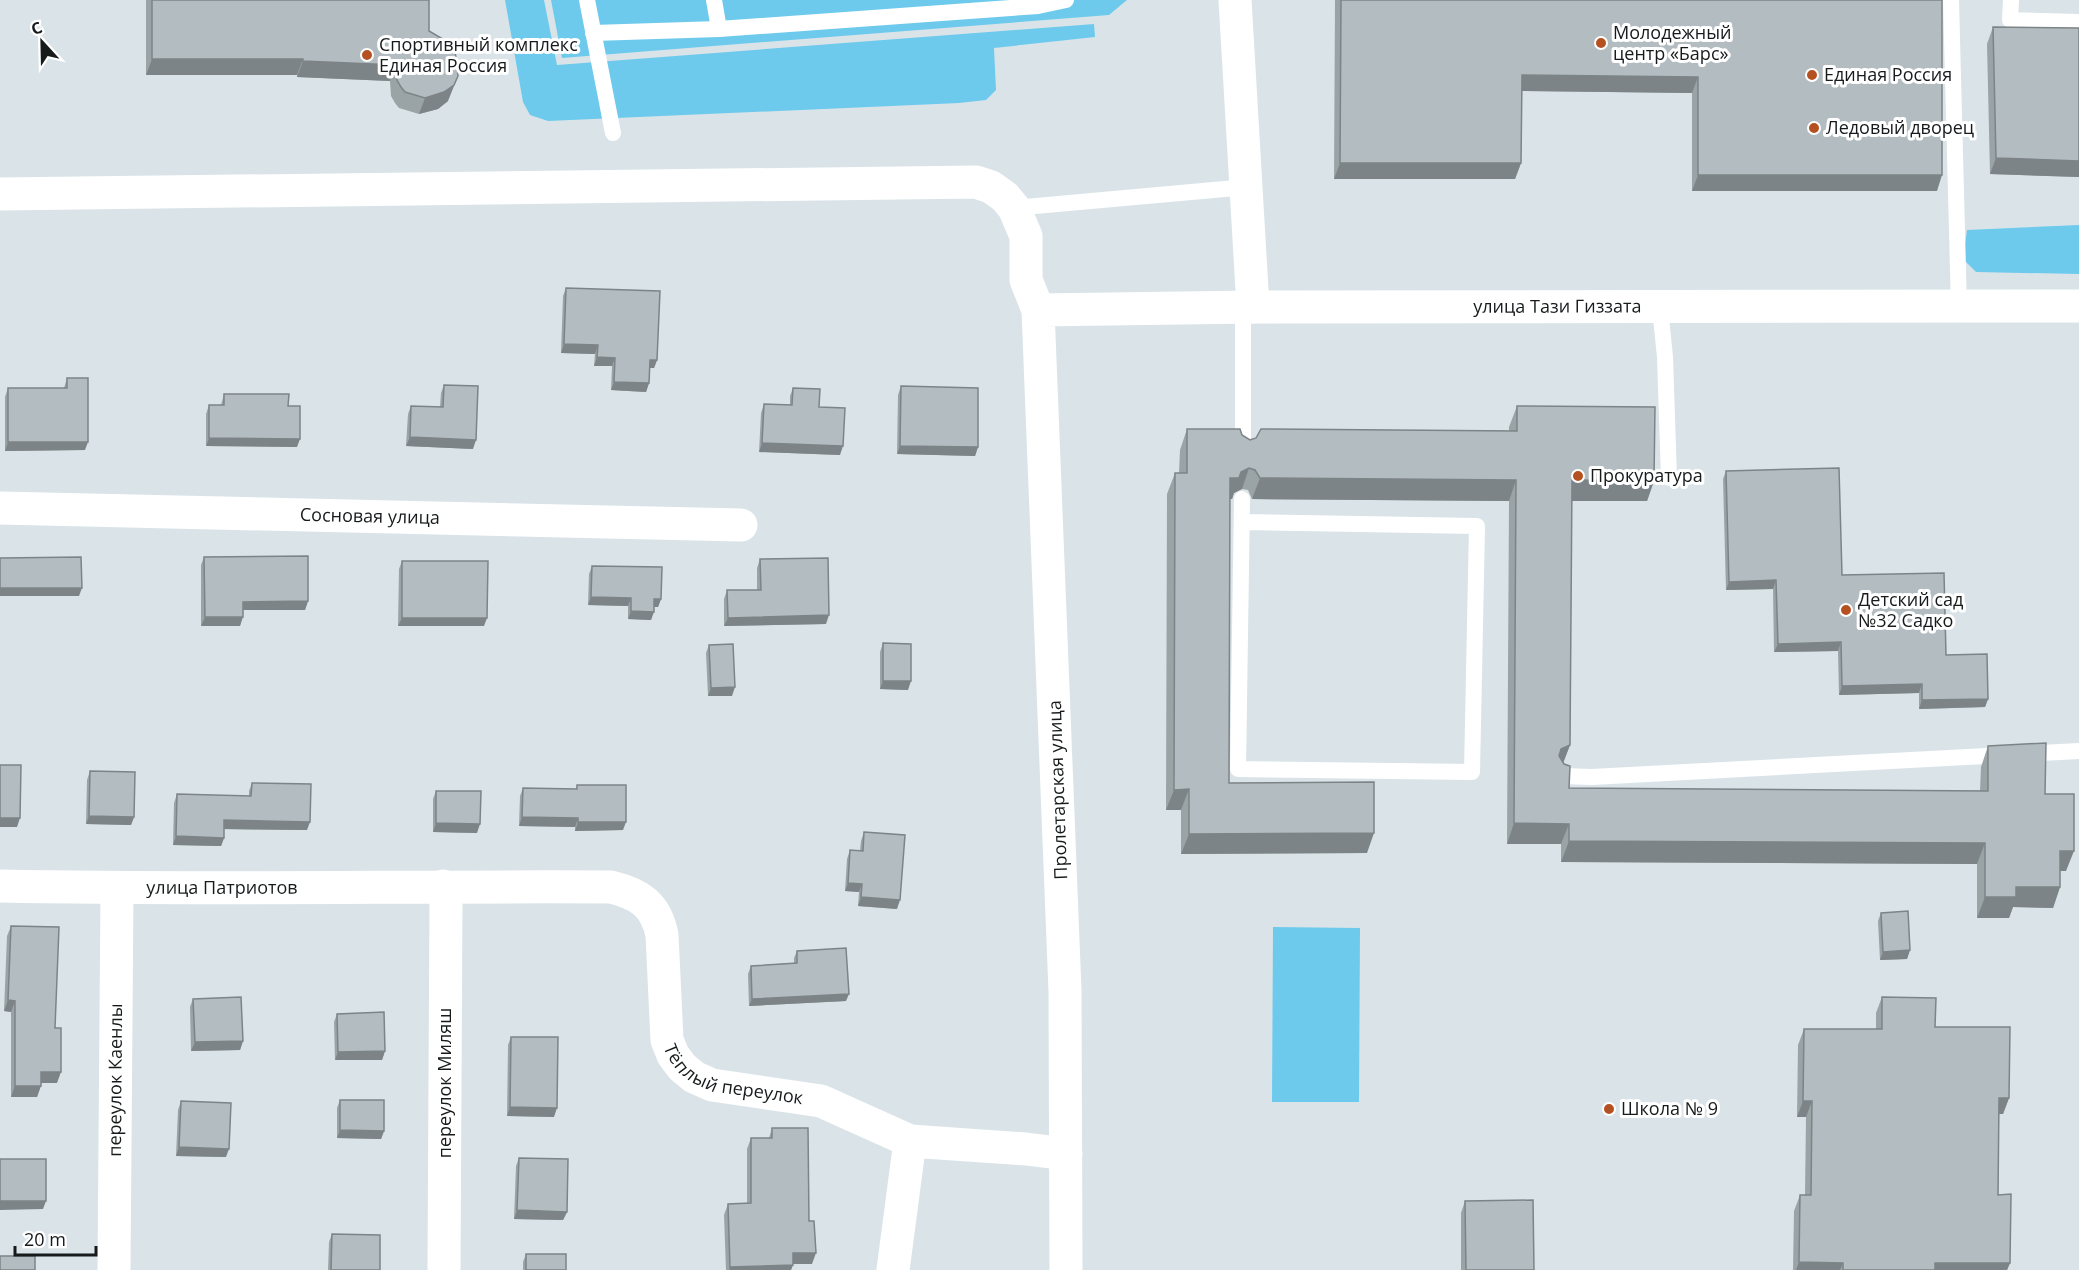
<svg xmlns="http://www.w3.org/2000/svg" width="2079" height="1270" font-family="'Open Sans',sans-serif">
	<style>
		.green { fill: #6dcaed }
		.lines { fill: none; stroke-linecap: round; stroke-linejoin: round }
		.service { stroke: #fff; stroke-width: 16 }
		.minor { stroke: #fff; stroke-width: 33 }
		.tertiary { stroke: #fff; stroke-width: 33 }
		.wall { fill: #9aa3a6 }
		.shaded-wall { fill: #7d8487 }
		.building { fill: #b3bdc1; stroke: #7d8487; stroke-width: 1.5 }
		.poi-dot { fill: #b55020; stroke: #fff; stroke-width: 2 }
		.labels { text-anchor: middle; stroke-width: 6; stroke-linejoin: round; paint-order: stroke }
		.poi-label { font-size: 18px; fill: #161a1b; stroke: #fff; text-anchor: start }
		.street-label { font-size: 18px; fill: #161a1b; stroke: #fff }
	</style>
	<rect width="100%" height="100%" fill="#dae4e8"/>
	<g class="green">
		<polygon points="505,0 544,0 557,65 1094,24 1095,37 994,48 996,90 986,100 959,103 548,121 530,115 523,102"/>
		<polygon points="551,0 1127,0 1109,15 562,58"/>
		<polygon points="2079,225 2079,274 1976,272 1963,259 1967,230"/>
		<polygon points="1273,927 1360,928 1359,1102 1272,1102"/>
	</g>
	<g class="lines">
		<g class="service">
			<polyline points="587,0 613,133"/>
			<polyline points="714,0 719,29"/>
			<polyline points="1951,0 1959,308"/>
			<polyline points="2011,0 2010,20 2079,22"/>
			<polyline points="593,33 719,29 1038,6 1066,0"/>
			<polyline points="1014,208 1247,187"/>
			<polyline points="1660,308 1665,357 1669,478"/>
			<polyline points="1243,450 1243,307"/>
			<polyline points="1242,522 1477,526 1472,772 1238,769 1242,499"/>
			<polyline points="1562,776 1592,777 2079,751"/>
		</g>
		<g class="minor">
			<polyline points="1235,0 1253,307"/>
			<polyline points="0,194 976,182 991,187 1005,197 1014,208 1026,236 1026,280 1038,310"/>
			<path id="s1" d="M0 508 741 525"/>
			<path id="s2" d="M0 886C203 890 407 886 611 887 640 894 656 905 662 935L667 1040 673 1055 682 1067 694 1077 712 1085 821 1101 910 1141 1026 1149 1066 1154"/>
			<polyline points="443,886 446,896 444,1270"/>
			<path id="s3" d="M114 1270 117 889"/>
			<polyline points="893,1270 910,1141"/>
		</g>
		<path class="tertiary" id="s4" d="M1066 1270 1065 991 1038 310 1253 307 2079 306"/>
	</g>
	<g class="wall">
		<polygon points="146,0 429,0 429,31 448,101 438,109 419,114 399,108 395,103 391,96 390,81 297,77 297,75 146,75"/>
		<polygon points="1335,0 1942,0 1937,191 1692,191 1692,93 1522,91 1521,163 1515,179 1334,179"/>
		<polygon points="1993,27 2079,28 2079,177 1990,174 1987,44"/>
		<polygon points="566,288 657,360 654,368 650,368 649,383 646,392 611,390 612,366 594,366 595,354 561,353 563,296"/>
		<polygon points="67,378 85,450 5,451 5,397 8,388 64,388"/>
		<polygon points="444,385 473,449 406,446 408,414 411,406 440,407 441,393"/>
		<polygon points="901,386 978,447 975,456 897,454 898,395"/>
		<polygon points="793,388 819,407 840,455 759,452 761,413 764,404 790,405 790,396"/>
		<polygon points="224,394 288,406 297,447 206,446 206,414 209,405 221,405"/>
		<polygon points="1517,406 1654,481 1647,501 1571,501 1570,745 1563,763 1569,788 1980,791 1981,767 1988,746 2045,794 2066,871 2060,871 2060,887 2053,908 2013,907 2009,918 1977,918 1977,864 1561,862 1561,844 1507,844 1509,501 1252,499 1248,490 1242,489 1234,493 1232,499 1230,499 1229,783 1367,853 1181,854 1181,810 1166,810 1167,494 1175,473 1179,473 1180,450 1187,429 1242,435 1250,440 1509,431 1509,427"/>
		<polygon points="1726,471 1842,575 1946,655 1988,699 1985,707 1919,709 1919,693 1839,695 1838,651 1774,652 1773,589 1726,590 1723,479"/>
		<polygon points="204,557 308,601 305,610 243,610 240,626 201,626 201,565"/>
		<polygon points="760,559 826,624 724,626 724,599 727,590 757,590 757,568"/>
		<polygon points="402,561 484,626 398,626 399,569"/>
		<polygon points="592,566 661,599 658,607 654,607 651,620 628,619 628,606 588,605 589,574"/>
		<polygon points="883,643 908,690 880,689 880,652"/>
		<polygon points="709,645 732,696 708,696 706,653"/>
		<polygon points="90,771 134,817 131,825 86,824 87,780"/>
		<polygon points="252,783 307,830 224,829 224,838 221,846 173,845 174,803 177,794 249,796 249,791"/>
		<polygon points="577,785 623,830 575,831 575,827 519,826 520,796 523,788 576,789"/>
		<polygon points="436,791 477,833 433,832 433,799"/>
		<polygon points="864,832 897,909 858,906 859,892 845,891 847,859 850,850 860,851 861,841"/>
		<polygon points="1881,913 1910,950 1907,959 1880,960 1878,921"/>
		<polygon points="11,926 55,1028 57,1083 41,1083 37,1097 11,1097 11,1012 4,1011 7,936"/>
		<polygon points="797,951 846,1001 749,1006 748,974 751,966 794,963 794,958"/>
		<polygon points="1882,997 1935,1027 2009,1098 2003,1114 1999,1114 1998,1195 2010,1263 2007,1270 1793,1270 1794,1211 1800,1195 1805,1195 1806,1117 1797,1117 1798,1045 1804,1029 1876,1029 1876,1013"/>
		<polygon points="193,999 243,1041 240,1050 191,1051 190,1007"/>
		<polygon points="337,1014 385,1051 382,1060 335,1060 334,1022"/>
		<polygon points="511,1037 554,1117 507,1116 508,1045"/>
		<polygon points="340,1100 384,1131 381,1139 337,1138 337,1108"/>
		<polygon points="181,1101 226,1157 176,1156 178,1110"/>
		<polygon points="772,1128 809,1221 812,1264 793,1264 791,1270 726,1270 724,1215 728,1204 747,1204 747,1149 751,1138 769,1138"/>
		<polygon points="519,1158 567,1212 563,1220 514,1219 516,1166"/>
		<polygon points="1465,1201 1534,1270 1461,1270 1461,1213"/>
		<polygon points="332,1234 380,1270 328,1270 329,1242"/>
		<polygon points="526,1254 566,1270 523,1270 523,1262"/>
	</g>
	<g class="shaded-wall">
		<polygon points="152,59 303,59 297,75 146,75"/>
		<polygon points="303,61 396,65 390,81 297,77"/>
		<polygon points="1522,75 1698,77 1692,93 1516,91"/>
		<polygon points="458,76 448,101 438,109 419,114 425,98"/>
		<polygon points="1996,158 2079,161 2079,177 1990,174"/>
		<polygon points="1340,163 1521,163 1515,179 1334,179"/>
		<polygon points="1698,175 1942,175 1937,191 1692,191"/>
		<polygon points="564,344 598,345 595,354 561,353"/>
		<polygon points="597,357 615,358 612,366 594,366"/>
		<polygon points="650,360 657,360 654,368 647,368"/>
		<polygon points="614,382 649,383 646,392 611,390"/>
		<polygon points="410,437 476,440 473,449 406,446"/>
		<polygon points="209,438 300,439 297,447 206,446"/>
		<polygon points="8,442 88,442 85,450 5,451"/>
		<polygon points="762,443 843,446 840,455 759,452"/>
		<polygon points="900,446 978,447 975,456 897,454"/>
		<polygon points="1249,468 1242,489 1234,493 1232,499 1223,499 1230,478"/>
		<polygon points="1260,478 1516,480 1509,501 1252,499"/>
		<polygon points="1572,480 1654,481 1647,501 1564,501"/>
		<polygon points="1776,580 1773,589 1726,590 1729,582"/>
		<polygon points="0,588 82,588 79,596 0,596"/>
		<polygon points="591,597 631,598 628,606 588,605"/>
		<polygon points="654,599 661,599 658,607 651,607"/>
		<polygon points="308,601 305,610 240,610 243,602"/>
		<polygon points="631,611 654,612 651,620 628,619"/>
		<polygon points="829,615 826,624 724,626 728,618"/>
		<polygon points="205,617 243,617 240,626 201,626"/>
		<polygon points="402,618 487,618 484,626 398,626"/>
		<polygon points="1841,642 1838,651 1774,652 1778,644"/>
		<polygon points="883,681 911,681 908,690 880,689"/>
		<polygon points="1922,684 1919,693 1839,695 1842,686"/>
		<polygon points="735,687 732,696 708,696 711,688"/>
		<polygon points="1988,699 1985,707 1919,709 1922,700"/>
		<polygon points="1570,745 1562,766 1553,770 1561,749"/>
		<polygon points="1189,789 1181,810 1166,810 1174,790"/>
		<polygon points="89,816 134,817 131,825 86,824"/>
		<polygon points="522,817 578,818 575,827 519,826"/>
		<polygon points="0,818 20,818 17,827 0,827"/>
		<polygon points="224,820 310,822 307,830 221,829"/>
		<polygon points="578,822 626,822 623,830 575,831"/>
		<polygon points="436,823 480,824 477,833 433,832"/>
		<polygon points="1514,823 1569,824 1561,844 1507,844"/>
		<polygon points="1374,833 1367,853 1181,854 1189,834"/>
		<polygon points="176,836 224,838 221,846 173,845"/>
		<polygon points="1569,841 1985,843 1977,864 1561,862"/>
		<polygon points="2060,851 2074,851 2066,871 2053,871"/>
		<polygon points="848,883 862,884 859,892 845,891"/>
		<polygon points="2016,887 2060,887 2053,908 2013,907 2009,918 1977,918 1985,897"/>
		<polygon points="861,897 900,900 897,909 858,906"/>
		<polygon points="1910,950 1907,959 1880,960 1883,952"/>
		<polygon points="849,994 846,1001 749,1006 752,999"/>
		<polygon points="8,1000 15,1001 11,1012 4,1011"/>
		<polygon points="243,1041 240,1050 191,1051 195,1042"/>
		<polygon points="385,1051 382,1060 335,1060 338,1052"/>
		<polygon points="41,1072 61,1072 57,1083 37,1083"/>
		<polygon points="15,1086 41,1086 37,1097 11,1097"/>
		<polygon points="1999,1098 2009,1098 2003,1114 1993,1114"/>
		<polygon points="1803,1101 1812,1101 1806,1117 1797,1117"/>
		<polygon points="510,1107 557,1108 554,1117 507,1116"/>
		<polygon points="340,1130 384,1131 381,1139 337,1138"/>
		<polygon points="179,1147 229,1149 226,1157 176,1156"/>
		<polygon points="0,1201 46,1201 43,1209 0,1210"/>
		<polygon points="517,1210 567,1212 563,1220 514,1219"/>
		<polygon points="793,1253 816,1253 812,1264 789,1264"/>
		<polygon points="1799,1262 1843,1263 1840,1270 1796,1270"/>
		<polygon points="1935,1263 2010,1263 2007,1270 1932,1270"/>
		<polygon points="793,1265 791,1270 729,1270 730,1267"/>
	</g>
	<g class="building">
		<polygon points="152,0 429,0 429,31 448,42 455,50 458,76 454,85 444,92 425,98 405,92 401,87 397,80 396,65 303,61 303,59 152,59"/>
		<polygon points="1341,0 1942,0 1942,175 1698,175 1698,77 1522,75 1521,163 1340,163"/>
		<polygon points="1993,27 2079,28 2079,161 1996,158"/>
		<polygon points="566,288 660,291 657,360 650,360 649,383 614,382 615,358 597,357 598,345 564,344"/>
		<polygon points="67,378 88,378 88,442 8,442 8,388 67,388"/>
		<polygon points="444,385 478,386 476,440 410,437 411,406 443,407"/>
		<polygon points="901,386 978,388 978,447 900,446"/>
		<polygon points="793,388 820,389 819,407 845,408 843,446 762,443 764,404 792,405"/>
		<polygon points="224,394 289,394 288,406 300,406 300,439 209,438 209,405 224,405"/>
		<polygon points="1517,406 1655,407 1654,481 1572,480 1570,745 1561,749 1559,756 1564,764 1570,766 1569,788 1988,791 1988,746 2046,743 2045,794 2074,794 2074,851 2060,851 2060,887 2016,887 2016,897 1985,897 1985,843 1569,841 1569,824 1514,823 1516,480 1260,478 1255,470 1249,468 1241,472 1239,478 1230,478 1229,783 1374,782 1374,833 1189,834 1189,789 1174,790 1175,473 1187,473 1187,429 1240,429 1242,435 1250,440 1256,438 1261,429 1517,431"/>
		<polygon points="1839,468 1842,575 1944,573 1946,655 1987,654 1988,699 1922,700 1922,684 1842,686 1841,642 1778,644 1776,580 1729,582 1726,471"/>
		<polygon points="308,556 308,601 243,602 243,617 205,617 204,557"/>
		<polygon points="81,557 82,588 0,588 0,558"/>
		<polygon points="828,558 829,615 728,618 727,590 761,590 760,559"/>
		<polygon points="402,561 488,561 487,618 402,618"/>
		<polygon points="592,566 662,567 661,599 654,599 654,612 631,611 631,598 591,597"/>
		<polygon points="883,643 911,644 911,681 883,681"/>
		<polygon points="733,644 735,687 711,688 709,645"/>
		<polygon points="0,765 21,765 20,818 0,818"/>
		<polygon points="90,771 135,772 134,817 89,816"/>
		<polygon points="252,783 311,784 310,822 224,820 224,838 176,836 177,794 251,796"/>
		<polygon points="577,785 626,785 626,822 578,822 578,818 522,817 523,788 577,789"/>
		<polygon points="436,791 481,791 480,824 436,823"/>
		<polygon points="864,832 905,835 900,900 861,897 862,884 848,883 850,850 863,851"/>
		<polygon points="1908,911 1910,950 1883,952 1881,913"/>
		<polygon points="11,926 59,927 55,1028 61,1028 61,1072 41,1072 41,1086 15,1086 15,1001 8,1000"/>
		<polygon points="846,948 849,994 752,999 751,966 797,963 797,951"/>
		<polygon points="241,997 243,1041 195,1042 193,999"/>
		<polygon points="1882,997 1936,998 1935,1027 2010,1027 2009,1098 1999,1098 1998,1195 2011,1194 2010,1263 1935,1263 1935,1270 1843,1270 1843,1263 1799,1262 1800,1195 1811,1195 1812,1101 1803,1101 1804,1029 1882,1029"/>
		<polygon points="384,1012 385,1051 338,1052 337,1014"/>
		<polygon points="511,1037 558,1037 557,1108 510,1107"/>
		<polygon points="340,1100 384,1100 384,1131 340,1130"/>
		<polygon points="181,1101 231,1103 229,1149 179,1147"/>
		<polygon points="772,1128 808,1128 809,1221 814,1221 816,1253 793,1253 793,1265 730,1267 728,1204 751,1203 751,1138 772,1138"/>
		<polygon points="519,1158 568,1159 567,1212 517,1210"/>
		<rect x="0" y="1159" width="46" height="42"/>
		<polygon points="1533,1200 1534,1270 1466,1270 1465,1201"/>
		<polygon points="332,1234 380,1235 380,1270 331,1270"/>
		<rect x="526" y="1254" width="40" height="16"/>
		<rect x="0" y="1256" width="35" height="14"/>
	</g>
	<g class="poi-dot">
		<circle cx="1601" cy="43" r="6"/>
		<circle cx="367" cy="55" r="6"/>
		<circle cx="1812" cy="75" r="6"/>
		<circle cx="1814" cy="128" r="6"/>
		<circle cx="1578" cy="476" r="6"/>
		<circle cx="1846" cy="610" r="6"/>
		<circle cx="1609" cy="1109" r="6"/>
	</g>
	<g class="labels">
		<g class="poi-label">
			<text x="1613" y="39">Молодежный<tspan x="1613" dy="21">центр «Барс»</tspan></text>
			<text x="379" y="51">Спортивный комплекс<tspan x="379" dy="21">Единая Россия</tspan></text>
			<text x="1824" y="81">Единая Россия</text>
			<text x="1826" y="134">Ледовый дворец</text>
			<text x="1590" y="482">Прокуратура</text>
			<text x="1858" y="606">Детский сад<tspan x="1858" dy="21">№32 Садко</tspan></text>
			<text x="1621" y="1115">Школа № 9</text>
		</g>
		<g class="street-label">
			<text dy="6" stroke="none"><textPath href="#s4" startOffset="1480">улица Тази Гиззата</textPath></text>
			<text dy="6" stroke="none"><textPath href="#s1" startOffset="370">Сосновая улица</textPath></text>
			<text transform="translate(1058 790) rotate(-92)" y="6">Пролетарская улица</text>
			<text dy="6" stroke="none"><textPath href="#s2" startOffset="222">улица Патриотов</textPath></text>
			<text dy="6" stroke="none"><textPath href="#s2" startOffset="873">Тёплый переулок</textPath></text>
			<text dy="6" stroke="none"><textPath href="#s3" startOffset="190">переулок Каенлы</textPath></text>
			<text transform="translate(445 1083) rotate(-90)" y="6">переулок Миляш</text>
		</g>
	</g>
	<g transform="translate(42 42) rotate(338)" stroke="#ffffff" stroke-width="4.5" paint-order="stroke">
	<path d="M0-4.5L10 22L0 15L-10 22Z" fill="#161a1b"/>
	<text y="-9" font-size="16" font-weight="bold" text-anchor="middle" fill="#161a1b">С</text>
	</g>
	<path d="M15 1246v9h81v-9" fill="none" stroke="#161a1b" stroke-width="3"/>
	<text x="24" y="1246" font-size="18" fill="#161a1b" stroke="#ffffff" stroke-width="4.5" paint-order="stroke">20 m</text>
</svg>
